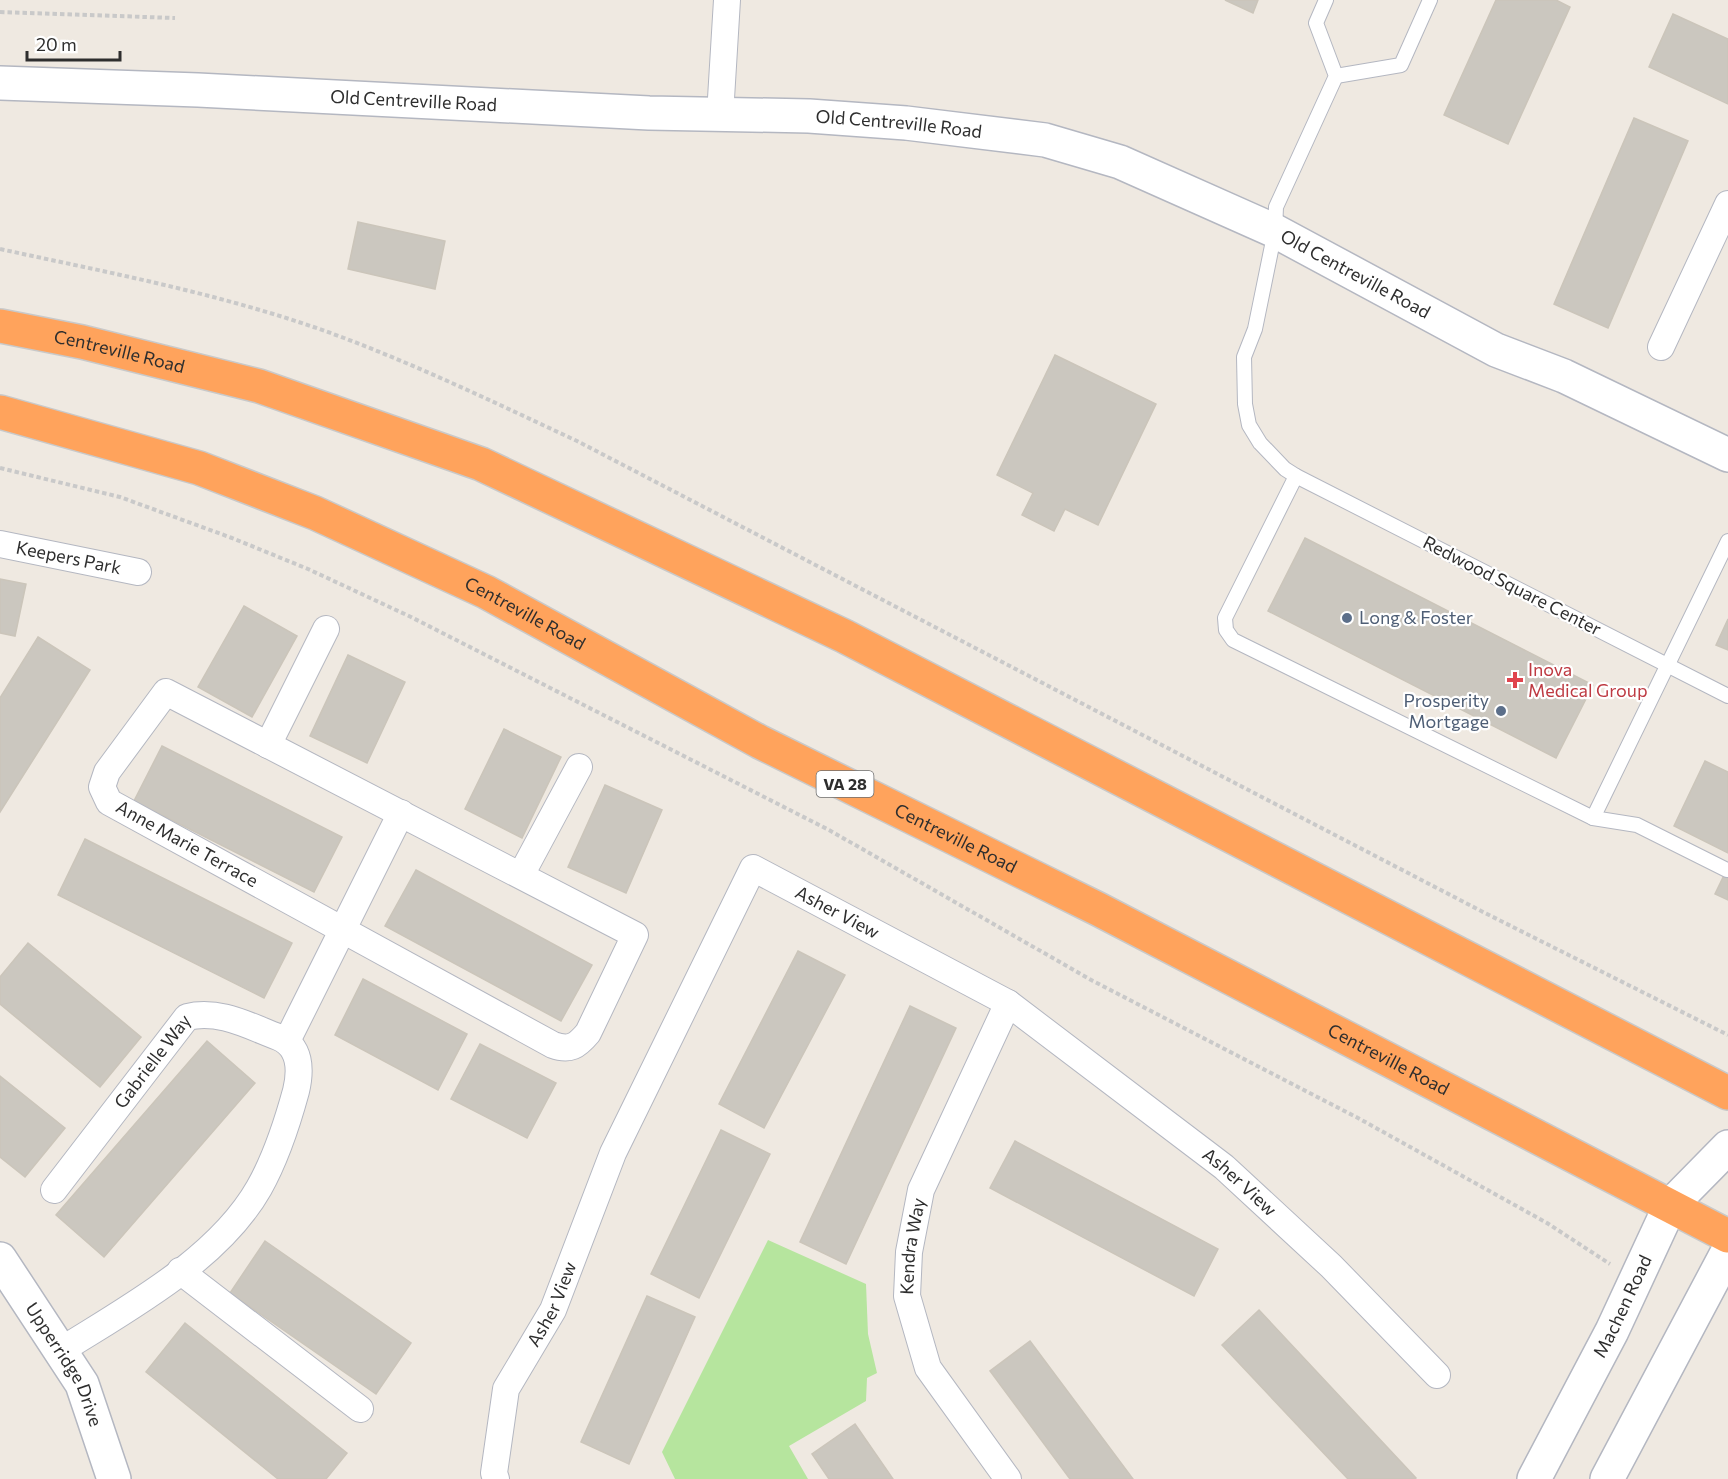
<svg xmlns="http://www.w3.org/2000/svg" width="1728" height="1479" font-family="Commissioner,sans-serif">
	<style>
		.green { fill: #b6e59e }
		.building { fill: #cbc7bf; stroke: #cbc5ba; stroke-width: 1.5 }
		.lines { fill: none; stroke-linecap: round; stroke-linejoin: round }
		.lane-casing { stroke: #b4b7c1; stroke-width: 16 }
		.street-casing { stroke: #b4b7c1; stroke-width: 28 }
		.secondary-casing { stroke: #b4b7c1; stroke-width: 36 }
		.highway-casing { stroke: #c9c9c9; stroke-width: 36 }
		.path { stroke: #c9c9c9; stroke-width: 4; stroke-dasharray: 4.5 3; stroke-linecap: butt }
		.lane { stroke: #fff; stroke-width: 14 }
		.street { stroke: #fff; stroke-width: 26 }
		.secondary { stroke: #fff; stroke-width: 33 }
		.highway { stroke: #ffa35c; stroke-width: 33 }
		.service-dot { fill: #5c6f8a; stroke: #fff; stroke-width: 2 }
		.health-dot { fill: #e0444e; stroke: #fff; stroke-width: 2 }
		.labels { text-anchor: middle; stroke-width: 4.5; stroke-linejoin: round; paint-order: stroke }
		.shield { fill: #fff; stroke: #6d6d6d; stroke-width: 1.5 }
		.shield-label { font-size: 16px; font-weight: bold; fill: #2e2e2e }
		.street-label { font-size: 18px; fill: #2e2e2e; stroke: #fff }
		.service-label { font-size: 18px; fill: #4e5e75; stroke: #fff; text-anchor: start }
		.health-label { font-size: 18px; fill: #be3a42; stroke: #fff; text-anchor: start }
	</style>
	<rect width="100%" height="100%" fill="#efe9e1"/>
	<polygon class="green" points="768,1240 866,1284 868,1334 877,1373 867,1378 866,1401 789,1446 808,1479 675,1479 662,1452"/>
	<g class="building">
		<polygon points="1225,0 1258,0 1253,13"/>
		<polygon points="1496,0 1556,0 1570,7 1508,144 1444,115"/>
		<polygon points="1673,14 1728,39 1728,104 1649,67"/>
		<polygon points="1634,118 1688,141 1608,328 1554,304"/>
		<polygon points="358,222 445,241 435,289 348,269"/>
		<polygon points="1055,355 1156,404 1098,525 1065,509 1054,531 1022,515 1033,493 997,475"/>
		<polygon points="1305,538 1593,685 1556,758 1268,611"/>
		<polygon points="0,579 26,584 15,636 0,633"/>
		<polygon points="244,606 297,636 252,717 198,687"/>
		<polygon points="1728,619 1728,650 1716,645"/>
		<polygon points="38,637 90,670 0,812 0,698"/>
		<polygon points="348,655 405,682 367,763 310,736"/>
		<polygon points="504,729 561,757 522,838 465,809"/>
		<polygon points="162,746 342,837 314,892 134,801"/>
		<polygon points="1705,761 1728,772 1728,853 1674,826"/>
		<polygon points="605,785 662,810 626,893 568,867"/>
		<polygon points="85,839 292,943 264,998 58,895"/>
		<polygon points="1728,867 1728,900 1715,894"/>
		<polygon points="416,870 592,965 561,1021 385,926"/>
		<polygon points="28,943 141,1037 100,1087 0,1004 0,977"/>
		<polygon points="798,951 845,975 764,1128 719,1104"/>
		<polygon points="363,979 467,1034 438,1090 335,1035"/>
		<polygon points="910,1006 956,1028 846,1264 800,1242"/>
		<polygon points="207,1041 255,1083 104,1257 56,1215"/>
		<polygon points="480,1044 556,1083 527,1138 451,1099"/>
		<polygon points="0,1076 65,1128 25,1177 0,1157"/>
		<polygon points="721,1130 770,1154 699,1298 651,1274"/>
		<polygon points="1015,1141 1218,1249 1194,1296 990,1188"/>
		<polygon points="265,1241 411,1343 376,1394 230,1293"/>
		<polygon points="647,1296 695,1317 629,1464 581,1442"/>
		<polygon points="1259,1310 1416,1478 1415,1479 1348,1479 1222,1345"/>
		<polygon points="185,1323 347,1453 326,1479 278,1479 146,1372"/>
		<polygon points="1030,1341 1133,1479 1070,1479 990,1371"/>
		<polygon points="855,1424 893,1479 829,1479 812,1454"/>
	</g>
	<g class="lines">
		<defs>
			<g id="lane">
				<polyline points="1326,0 1316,23 1336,76 1276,207 1275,231 1255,329 1244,357 1245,404 1249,425 1260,443 1285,469 1296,476 1728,696"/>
				<polyline points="1336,76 1401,65 1430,0"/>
				<polyline points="1296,476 1225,618 1226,630 1233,640 1593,818 1637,825 1727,870"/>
				<polyline points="1593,818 1728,541"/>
			</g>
			<g id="street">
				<polyline points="720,115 727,0"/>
				<polyline points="1661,347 1728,204"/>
				<path id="s1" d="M0 544 138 572"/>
				<path d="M166 692 635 935 588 1033C577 1046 570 1051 553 1045L109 802 102 787 107 772Z"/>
				<polyline points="268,745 326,629"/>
				<polyline points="521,875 579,767"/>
				<polyline points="287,1041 401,813"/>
				<path id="s2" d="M54 1190 187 1017C219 1009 249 1026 278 1037 301 1046 301 1070 296 1091 287 1124 276 1158 259 1188 218 1260 128 1308 60 1351"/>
				<polyline points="180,1271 360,1409"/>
				<path id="s3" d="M496 1479 494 1473 506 1389 553 1310 613 1153 753 868 1008 1003 1224 1167 1331 1266 1437 1375"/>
				<path id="s4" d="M1008 1479 928 1368 907 1296 909 1252 921 1190 1008 1003"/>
			</g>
			<g id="secondary">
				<path id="s5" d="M0 83 198 90 649 113 809 116 906 123 1045 140 1120 162 1275 231 1496 350 1564 376 1728 455"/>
				<path id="s6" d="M0 1259 82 1384 114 1479"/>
				<path id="s7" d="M1534 1479 1612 1331 1670 1206 1728 1147"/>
				<polyline points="1607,1479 1728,1251"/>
			</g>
			<g id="highway">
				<path id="s8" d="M0 326 82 342 259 386 481 464 844 636 1728 1093"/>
				<path id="s9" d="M0 412 199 468 315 513 486 592 760 742 1098 909 1728 1236"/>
			</g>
		</defs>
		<use href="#lane" class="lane-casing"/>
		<use href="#street" class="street-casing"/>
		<use href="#secondary" class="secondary-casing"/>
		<use href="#highway" class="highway-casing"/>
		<g class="path">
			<polyline points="0,12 175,18"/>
			<path d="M0 249C115 274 233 296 344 338 423 368 500 405 577 441L1485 913 1728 1035"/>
			<polyline points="0,468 120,497 232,538 308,569 411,617 829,830 1093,981 1358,1118 1547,1223 1610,1264"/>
		</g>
		<use href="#lane" class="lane"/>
		<use href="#street" class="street"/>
		<use href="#secondary" class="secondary"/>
		<use href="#highway" class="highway"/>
	</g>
	<g class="service-dot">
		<circle cx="1347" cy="618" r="6"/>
		<circle cx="1501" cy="711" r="6"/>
	</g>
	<path class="health-dot" d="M1512 671h6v6h6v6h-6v6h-6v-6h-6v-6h6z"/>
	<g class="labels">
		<rect class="shield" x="816.5" y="771" width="57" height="26" rx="4.5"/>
		<g class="shield-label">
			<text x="845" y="790">VA 28</text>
		</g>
		<g class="street-label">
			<text dy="6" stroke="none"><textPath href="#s5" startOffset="414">Old Centreville Road</textPath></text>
			<text dy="6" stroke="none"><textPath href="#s5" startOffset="900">Old Centreville Road</textPath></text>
			<text dy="6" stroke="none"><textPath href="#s5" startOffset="1386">Old Centreville Road</textPath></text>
			<text dy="6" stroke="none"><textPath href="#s8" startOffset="122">Centreville Road</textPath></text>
			<text dy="6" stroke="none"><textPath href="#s1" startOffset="70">Keepers Park</textPath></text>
			<text transform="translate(1512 586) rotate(27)" y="6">Redwood Square Center</text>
			<text dy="6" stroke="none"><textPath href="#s9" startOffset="564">Centreville Road</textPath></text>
			<text dy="6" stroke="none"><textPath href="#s9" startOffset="1050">Centreville Road</textPath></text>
			<text transform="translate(187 844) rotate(29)" y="6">Anne Marie Terrace</text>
			<text dy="6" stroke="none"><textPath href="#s3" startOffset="764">Asher View</textPath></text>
			<text dy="6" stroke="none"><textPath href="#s9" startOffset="1536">Centreville Road</textPath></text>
			<text dy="6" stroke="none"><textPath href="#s2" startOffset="162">Gabrielle Way</textPath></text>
			<text dy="6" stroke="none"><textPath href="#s3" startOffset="1250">Asher View</textPath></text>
			<text dy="6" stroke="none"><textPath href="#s4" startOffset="262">Kendra Way</textPath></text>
			<text dy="6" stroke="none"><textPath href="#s3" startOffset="188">Asher View</textPath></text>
			<text dy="6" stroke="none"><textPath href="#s7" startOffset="194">Machen Road</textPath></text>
			<text dy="6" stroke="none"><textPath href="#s6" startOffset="124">Upperridge Drive</textPath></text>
		</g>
		<g class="service-label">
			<text x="1359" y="624">Long &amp; Foster</text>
			<text x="1489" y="707" text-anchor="end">Prosperity<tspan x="1489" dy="21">Mortgage</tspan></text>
		</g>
		<g class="health-label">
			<text x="1528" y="676">Inova<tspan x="1528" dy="21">Medical Group</tspan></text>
		</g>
	</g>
	<path d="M27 51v9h93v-9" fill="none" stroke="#2e2e2e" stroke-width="3"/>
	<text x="36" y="51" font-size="18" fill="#2e2e2e" stroke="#ffffff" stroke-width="4.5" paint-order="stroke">20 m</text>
</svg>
